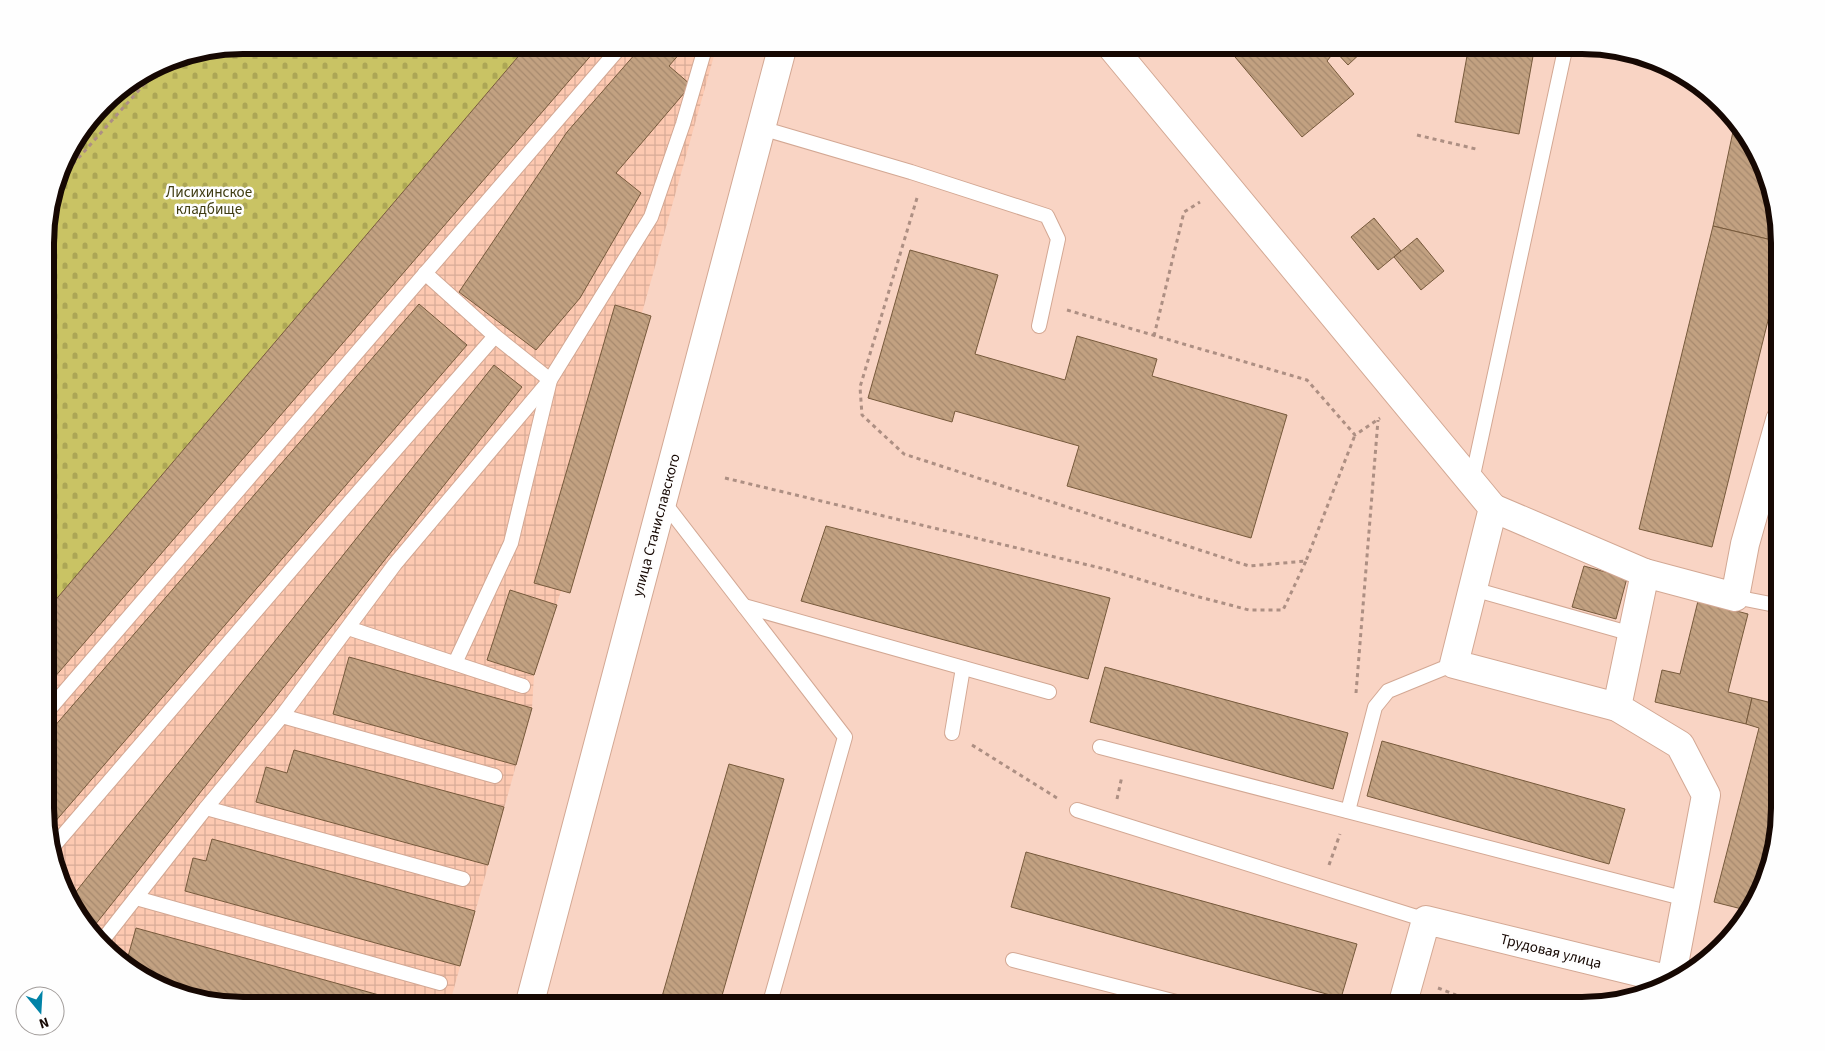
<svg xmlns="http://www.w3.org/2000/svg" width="1825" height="1051" font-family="'Source Sans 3',sans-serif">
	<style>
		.industrial { fill: url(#industrial-grid) }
		.cemetery { fill: url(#cemetery-stones) }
		.building { fill: url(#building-back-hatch); stroke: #775a3c }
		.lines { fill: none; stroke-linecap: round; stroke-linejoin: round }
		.service-casing { stroke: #d3a894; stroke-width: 16 }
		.minor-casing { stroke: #d3a894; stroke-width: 30 }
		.secondary-casing { stroke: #d3a894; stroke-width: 30 }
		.path { stroke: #ad8f83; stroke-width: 3; stroke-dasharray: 4 4; stroke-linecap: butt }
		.service { stroke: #fff; stroke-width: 14 }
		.minor { stroke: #fff; stroke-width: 28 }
		.secondary { stroke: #fff; stroke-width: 28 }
		.labels { text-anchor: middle; stroke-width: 5; stroke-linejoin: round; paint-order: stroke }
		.park-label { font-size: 15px; fill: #3f3c12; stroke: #fefefe }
		.street-label { font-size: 15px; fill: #160803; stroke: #fefefe }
		.rim { fill: none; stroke: #160803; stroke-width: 6 }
	</style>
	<defs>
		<pattern id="industrial-grid" width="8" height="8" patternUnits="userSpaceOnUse" patternTransform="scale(1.25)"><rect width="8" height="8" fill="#fdc9b1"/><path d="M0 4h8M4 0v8" fill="none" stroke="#d8ab97"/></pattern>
		<pattern id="cemetery-stones" width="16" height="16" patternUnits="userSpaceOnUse" patternTransform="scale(1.25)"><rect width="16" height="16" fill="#c9c364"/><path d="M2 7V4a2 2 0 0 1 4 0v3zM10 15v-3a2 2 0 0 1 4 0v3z" fill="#aca655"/></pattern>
		<pattern id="building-back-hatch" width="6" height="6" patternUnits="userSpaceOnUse" patternTransform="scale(1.25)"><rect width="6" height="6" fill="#c2a181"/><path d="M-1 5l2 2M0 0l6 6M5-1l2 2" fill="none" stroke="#a6896e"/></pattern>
	</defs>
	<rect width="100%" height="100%" fill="#f9d4c4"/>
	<polygon class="industrial" points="528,45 717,45 642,313 651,316 570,593 561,591 534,675 532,708 449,1006 242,1006 191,999 144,980 78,918 47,834 47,610"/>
	<polygon class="cemetery" points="242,45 528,45 47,610 47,217 65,155 112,94 167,60"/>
	<g class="building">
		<polygon points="528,45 600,45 47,686 47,610"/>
		<polygon points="643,45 687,45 669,66 691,85 616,173 641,193 580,298 536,350 459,292 567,132"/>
		<polygon points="1225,45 1362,45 1365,49 1348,65 1335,51 1327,61 1354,94 1302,137"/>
		<polygon points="1469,45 1535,45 1519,134 1455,122"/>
		<polygon points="1735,122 1747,133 1770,179 1780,229 1780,242 1713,226"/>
		<polygon points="1374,218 1401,251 1378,270 1351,237"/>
		<polygon points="1713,226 1780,242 1780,272 1712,547 1639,529"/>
		<polygon points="1417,238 1444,271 1421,290 1394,257"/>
		<polygon points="910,250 998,275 975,354 1065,380 1077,336 1157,359 1152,376 1287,415 1251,538 1067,486 1079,446 955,411 952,422 868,398"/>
		<polygon points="419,304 467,345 47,831 47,735"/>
		<polygon points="615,305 651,316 570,593 534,583"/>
		<polygon points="494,365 522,387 91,930 78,918 71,898"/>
		<polygon points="826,526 1110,598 1088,679 801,601"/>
		<polygon points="1584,566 1627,578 1616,619 1572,607"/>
		<polygon points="510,590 557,605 534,675 487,660"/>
		<polygon points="1698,601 1748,614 1728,692 1752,698 1746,724 1655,702 1662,670 1680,674"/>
		<polygon points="349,657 532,708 516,765 333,714"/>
		<polygon points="1105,667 1348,733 1333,789 1090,722"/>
		<polygon points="1752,698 1780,705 1780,821 1754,907 1750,911 1714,902 1759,728 1746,724"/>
		<polygon points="1382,741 1625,809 1609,864 1367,796"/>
		<polygon points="294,750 504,807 488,865 256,802 266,767 287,773"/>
		<polygon points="729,764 784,779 719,1006 681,1006 661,1000"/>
		<polygon points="212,839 475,911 460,966 185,891 193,858 206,861"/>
		<polygon points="1026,852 1357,944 1341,998 1011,907"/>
		<polygon points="136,928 419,1006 242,1006 191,999 144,980 121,958 127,960"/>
		<polygon points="661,1000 681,1006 660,1006"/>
	</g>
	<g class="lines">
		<defs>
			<g id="service">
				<polyline points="761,128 911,172 1047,216 1058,239 1039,326"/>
				<polyline points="425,273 495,336 550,380 511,543 455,663"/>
				<polyline points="1472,480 1566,45"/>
				<polyline points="1759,491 1780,496"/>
				<polyline points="663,501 845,737 769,1006"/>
				<polyline points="1473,589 1632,634"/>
				<polyline points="1735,597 1780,606"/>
				<polyline points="744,606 1049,692"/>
				<polyline points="348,628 523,686"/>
				<polyline points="47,712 622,45"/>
				<polyline points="282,716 495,776"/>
				<polyline points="952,733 963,668"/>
				<polyline points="1100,747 1686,899"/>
				<polyline points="206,808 463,879"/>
				<polyline points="1077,810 1426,920"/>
				<polyline points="1348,811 1375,707 1388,691 1454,664"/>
				<polyline points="52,848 340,513 495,336"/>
				<polyline points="136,898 440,983"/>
				<polyline points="102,941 206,808 282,716 395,564 550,380 651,217 683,124 706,45"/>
				<polyline points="1013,960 1192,1006"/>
				<polyline points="1477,1003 1486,1006"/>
			</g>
			<g id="minor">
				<polyline points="1110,45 1493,508 1454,664 1617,707"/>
				<polyline points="1493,508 1645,573"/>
				<polyline points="1671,980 1706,795 1680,745 1617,707 1645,573 1735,597 1745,544 1780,420"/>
				<polyline points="1402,1006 1426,920 1675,981"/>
			</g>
			<polyline id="secondary" points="529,1006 783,45"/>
		</defs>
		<use href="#service" class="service-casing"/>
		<use href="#minor" class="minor-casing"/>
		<use href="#secondary" class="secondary-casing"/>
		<g class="path">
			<polyline points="1417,135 1476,149"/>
			<polyline points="57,182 164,62"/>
			<polyline points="917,198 860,387 862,415 904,454 1249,566 1306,561 1355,435"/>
			<polyline points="1067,310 1307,380 1355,435 1380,418"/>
			<polyline points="1154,336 1184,212 1200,202"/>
			<polyline points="725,478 1109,570 1188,594 1249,610 1283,610 1306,561"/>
			<polyline points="1356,693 1378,420"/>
			<polyline points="972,745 1057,798"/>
			<polyline points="1117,799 1122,776"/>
			<polyline points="1329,865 1340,834"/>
			<polyline points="1438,988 1456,995"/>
		</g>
		<use href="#service" class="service"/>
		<use href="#minor" class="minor"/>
		<use href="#secondary" class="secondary"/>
	</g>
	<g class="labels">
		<g class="park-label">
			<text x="209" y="197">Лисихинское<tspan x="209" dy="17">кладбище</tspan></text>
		</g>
		<g class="street-label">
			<text transform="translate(656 525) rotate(-75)" y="5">улица Станиславского</text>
			<text transform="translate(1551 951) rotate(14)" y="5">Трудовая улица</text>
		</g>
	</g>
	<path d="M0 0H1825V1051H0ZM243 54H1582A189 189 0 0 1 1771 243V808A189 189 0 0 1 1582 997H243A189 189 0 0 1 54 808V243A189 189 0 0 1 243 54Z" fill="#fefefe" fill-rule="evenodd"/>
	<path class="rim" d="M243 54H1582A189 189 0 0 1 1771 243V808A189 189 0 0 1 1582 997H243A189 189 0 0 1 54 808V243A189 189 0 0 1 243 54Z"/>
	<g transform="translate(40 1011) rotate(162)"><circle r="24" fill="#fefefe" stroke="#a19c9a"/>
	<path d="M0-4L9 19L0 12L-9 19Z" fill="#0183a7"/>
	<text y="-8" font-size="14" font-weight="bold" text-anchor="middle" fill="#160803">N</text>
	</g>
</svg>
